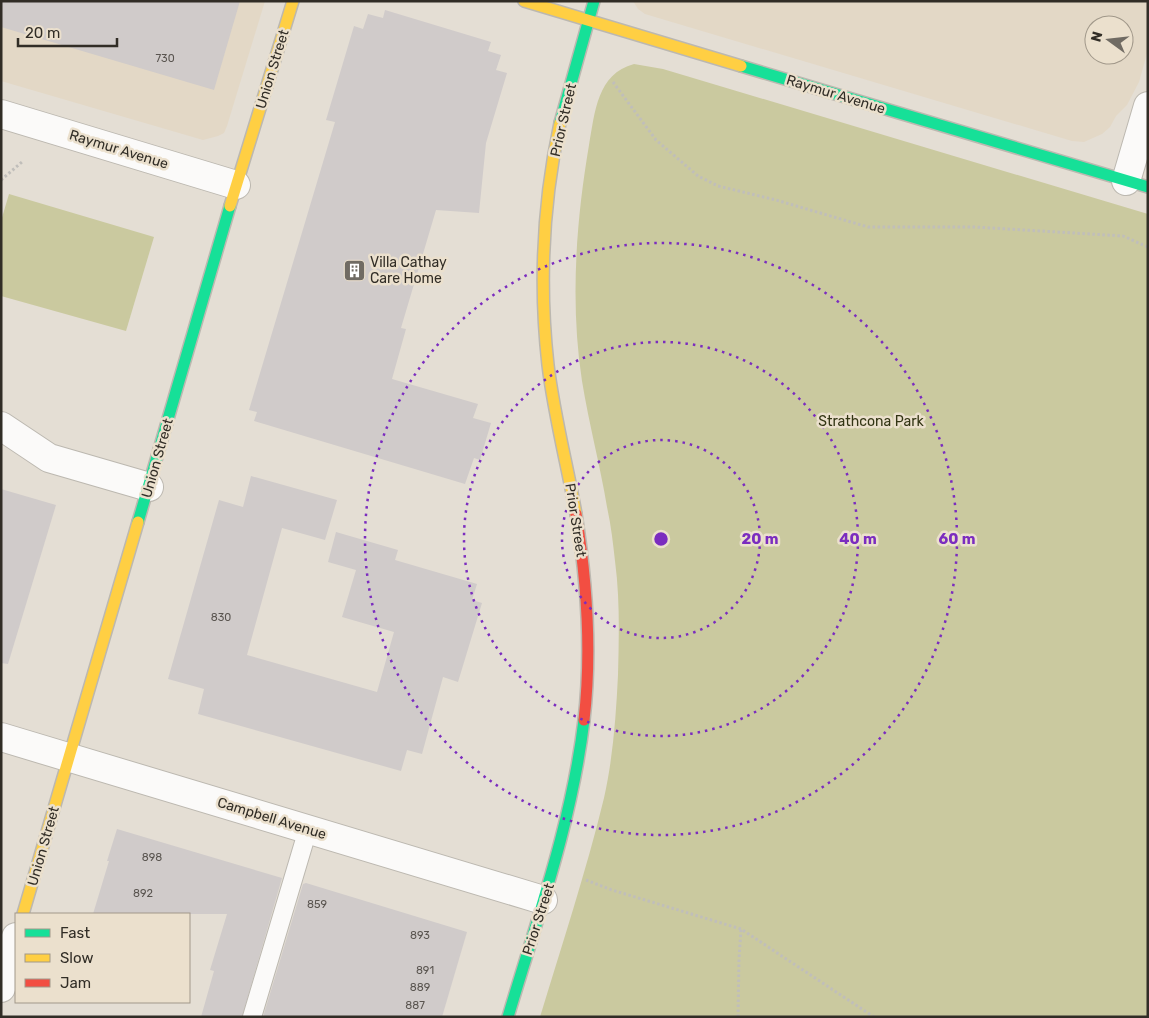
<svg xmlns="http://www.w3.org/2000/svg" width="1149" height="1018" font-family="Rubik,sans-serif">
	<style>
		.built { fill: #e3d8c6; fill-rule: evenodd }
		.green { fill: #cac99f }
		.building { fill: #d0cbca }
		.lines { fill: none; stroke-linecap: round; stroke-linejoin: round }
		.lane-casing { stroke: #bcb8b0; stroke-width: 20 }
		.street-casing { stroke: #bcb8b0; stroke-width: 30 }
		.fast-casing { stroke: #bcb8b0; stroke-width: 14 }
		.slow-casing { stroke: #bcb8b0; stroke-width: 14 }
		.jam-casing { stroke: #bcb8b0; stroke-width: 14 }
		.path { stroke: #c0beba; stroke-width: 3; stroke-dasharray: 2.5 2.5; stroke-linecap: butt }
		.lane { stroke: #fbfaf9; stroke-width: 18 }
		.street { stroke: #fbfaf9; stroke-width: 28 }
		.fast { stroke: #16e098; stroke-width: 11 }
		.slow { stroke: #ffcf43; stroke-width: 11 }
		.jam { stroke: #f24e42; stroke-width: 11 }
		.ring { fill: none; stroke: #7b2cbf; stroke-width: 2.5; stroke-dasharray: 2.5 5 }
		.labels { text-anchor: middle; stroke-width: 5; stroke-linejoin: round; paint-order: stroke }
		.number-label { font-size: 11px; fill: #5a5550 }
		.street-label { font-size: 14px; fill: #312d26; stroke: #ebe0cd }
		.poi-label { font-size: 14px; fill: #312d26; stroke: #ebe0cd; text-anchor: start }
		.park-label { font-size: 14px; fill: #333514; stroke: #ebe0cd }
		.centre { fill: #7b2cbf; stroke: #ebe0cd; stroke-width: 2.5 }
		.ring-label { font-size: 15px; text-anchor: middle; font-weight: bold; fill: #7b2cbf; stroke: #ebe0cd; stroke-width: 5; stroke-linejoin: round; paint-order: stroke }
	</style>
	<rect width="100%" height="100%" fill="#e4ded4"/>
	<g class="built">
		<polygon points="1,1 265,1 227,126 224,133 218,136 203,140 1,81"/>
		<path d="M633 1H1148V50L1139 82 1127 105 1116 116 1110 127 1102 134 1084 142 1072 141 645 14 638 9ZM1094 25H1124V55H1094Z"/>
	</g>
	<g class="green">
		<path d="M634 64 663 69 1148 214V1017H540C562 944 586 872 604 798 613 758 616 716 618 675 619 637 620 599 615 561 613 543 611 525 607 507 600 465 589 424 582 381 570 303 576 222 589 145 595 112 597 74 634 64Z"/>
		<polygon points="9,194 154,237 126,331 1,296 1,221"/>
	</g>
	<g class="building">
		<polygon points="1,1 240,1 214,90 1,27"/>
		<polygon points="385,10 491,42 488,51 501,55 496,70 507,73 486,143 479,213 436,210 401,328 406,329 392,379 478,404 473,418 491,423 480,460 474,458 465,484 254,421 257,412 249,410 335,122 326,120 354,26 363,29 368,14 383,18"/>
		<polygon points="251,476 337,500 325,540 282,528 247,655 377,692 394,632 342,617 356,570 328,562 336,532 398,550 395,560 477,584 472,600 482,603 458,682 443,677 422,754 407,750 401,771 198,714 204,689 168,679 219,500 243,507"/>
		<polygon points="1,489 56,505 8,664 1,663"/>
		<polygon points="117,829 282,878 242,1017 201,1017 214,971 210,970 227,914 93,914 109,861 107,861"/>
		<polygon points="306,883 467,932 442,1017 263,1017 303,884"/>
	</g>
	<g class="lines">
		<defs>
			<polyline id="lane" points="252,1017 308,829"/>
			<g id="street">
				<polyline points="1,114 236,185"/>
				<polyline points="1126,181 1148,106"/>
				<polyline points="1,426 49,458 149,487"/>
				<polyline points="1,737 543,900"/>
				<polyline points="1,988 16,937"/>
			</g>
			<g id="fast">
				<polyline points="741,66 1148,187"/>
				<polyline points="560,123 594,1"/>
				<polyline points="138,522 230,206"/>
				<path d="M508 1017C537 919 572 822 584 720"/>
			</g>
			<g id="slow">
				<polyline points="524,1 741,66"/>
				<path d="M560 123C543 202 539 285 548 365 554 415 567 464 576 514"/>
				<polyline points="230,206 293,1"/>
				<polyline points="23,914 138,522"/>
			</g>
			<path id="jam" d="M576 514C587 582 592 651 584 720"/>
		</defs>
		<use href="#lane" class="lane-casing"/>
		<use href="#street" class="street-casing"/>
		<use href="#fast" class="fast-casing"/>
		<use href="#slow" class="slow-casing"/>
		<use href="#jam" class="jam-casing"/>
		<g class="path">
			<polyline points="613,82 656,140 698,176 718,186 776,200 868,227 975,227 1123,236 1148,247"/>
			<polyline points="1,180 22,162"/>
			<polyline points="586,880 612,890 741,929 874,1017"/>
			<polyline points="738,1017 739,959 741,929"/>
		</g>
		<use href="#lane" class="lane"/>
		<use href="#street" class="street"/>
		<use href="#fast" class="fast"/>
		<use href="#slow" class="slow"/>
		<use href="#jam" class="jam"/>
	</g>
	<g class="ring">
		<circle cx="661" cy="539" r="99"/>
		<circle cx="661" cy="539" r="197"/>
		<circle cx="661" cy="539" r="296"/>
	</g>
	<defs>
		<symbol id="building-square" viewBox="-11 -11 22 22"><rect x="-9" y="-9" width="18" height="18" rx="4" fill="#706b63" stroke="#ebe0cd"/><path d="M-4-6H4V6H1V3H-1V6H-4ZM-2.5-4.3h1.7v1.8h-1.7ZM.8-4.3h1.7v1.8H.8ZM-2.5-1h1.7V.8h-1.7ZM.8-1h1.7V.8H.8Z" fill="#fff"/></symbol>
	</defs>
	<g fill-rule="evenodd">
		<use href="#building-square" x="342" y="258" width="25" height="25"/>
	</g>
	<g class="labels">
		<g class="number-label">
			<text x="165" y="62">730</text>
			<text x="221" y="621">830</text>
			<text x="152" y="861">898</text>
			<text x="143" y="897">892</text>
			<text x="317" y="908">859</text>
			<text x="420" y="939">893</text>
			<text x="425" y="974">891</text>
			<text x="420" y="991">889</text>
			<text x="415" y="1009">887</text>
		</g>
		<g class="street-label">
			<text transform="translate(272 69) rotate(-73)" y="5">Union Street</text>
			<text transform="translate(836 94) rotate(17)" y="5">Raymur Avenue</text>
			<text transform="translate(563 120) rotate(-77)" y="5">Prior Street</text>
			<text transform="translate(119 149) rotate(17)" y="5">Raymur Avenue</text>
			<text transform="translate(157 458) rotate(-74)" y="5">Union Street</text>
			<text transform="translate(576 520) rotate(81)" y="5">Prior Street</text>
			<text transform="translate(272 818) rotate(17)" y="5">Campbell Avenue</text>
			<text transform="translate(43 846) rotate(-74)" y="5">Union Street</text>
			<text transform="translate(538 919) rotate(-72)" y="5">Prior Street</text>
		</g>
		<g class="poi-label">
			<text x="370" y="267">Villa Cathay<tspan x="370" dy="16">Care Home</tspan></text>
		</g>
		<g class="park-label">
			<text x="871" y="426">Strathcona Park</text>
		</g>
	</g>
	<circle cx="661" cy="539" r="8" class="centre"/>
	<g class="ring-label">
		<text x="760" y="544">20 m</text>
		<text x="858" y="544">40 m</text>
		<text x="957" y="544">60 m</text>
	</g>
	<rect width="1149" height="1018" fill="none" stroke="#312d26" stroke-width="5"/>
	<rect x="15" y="913" width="175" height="90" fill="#ebe0cd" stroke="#a1988a"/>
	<rect x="25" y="929" width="25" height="8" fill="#16e098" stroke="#a1988a"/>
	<text x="60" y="938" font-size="15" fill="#312d26">Fast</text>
	<rect x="25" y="954" width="25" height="8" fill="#ffcf43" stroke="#a1988a"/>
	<text x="60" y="963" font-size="15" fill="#312d26">Slow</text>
	<rect x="25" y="979" width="25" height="8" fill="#f24e42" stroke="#a1988a"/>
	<text x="60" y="988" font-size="15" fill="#312d26">Jam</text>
	<g transform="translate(1109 40) rotate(285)"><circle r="24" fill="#ebe0cd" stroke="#a1988a"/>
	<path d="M0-4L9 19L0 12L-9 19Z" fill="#706b63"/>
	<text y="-8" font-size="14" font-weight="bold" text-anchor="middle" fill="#312d26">N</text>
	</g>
	<path d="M18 38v8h99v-8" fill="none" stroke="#312d26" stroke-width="2.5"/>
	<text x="25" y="38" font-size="15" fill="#312d26" stroke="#ebe0cd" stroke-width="4" paint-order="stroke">20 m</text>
</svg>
